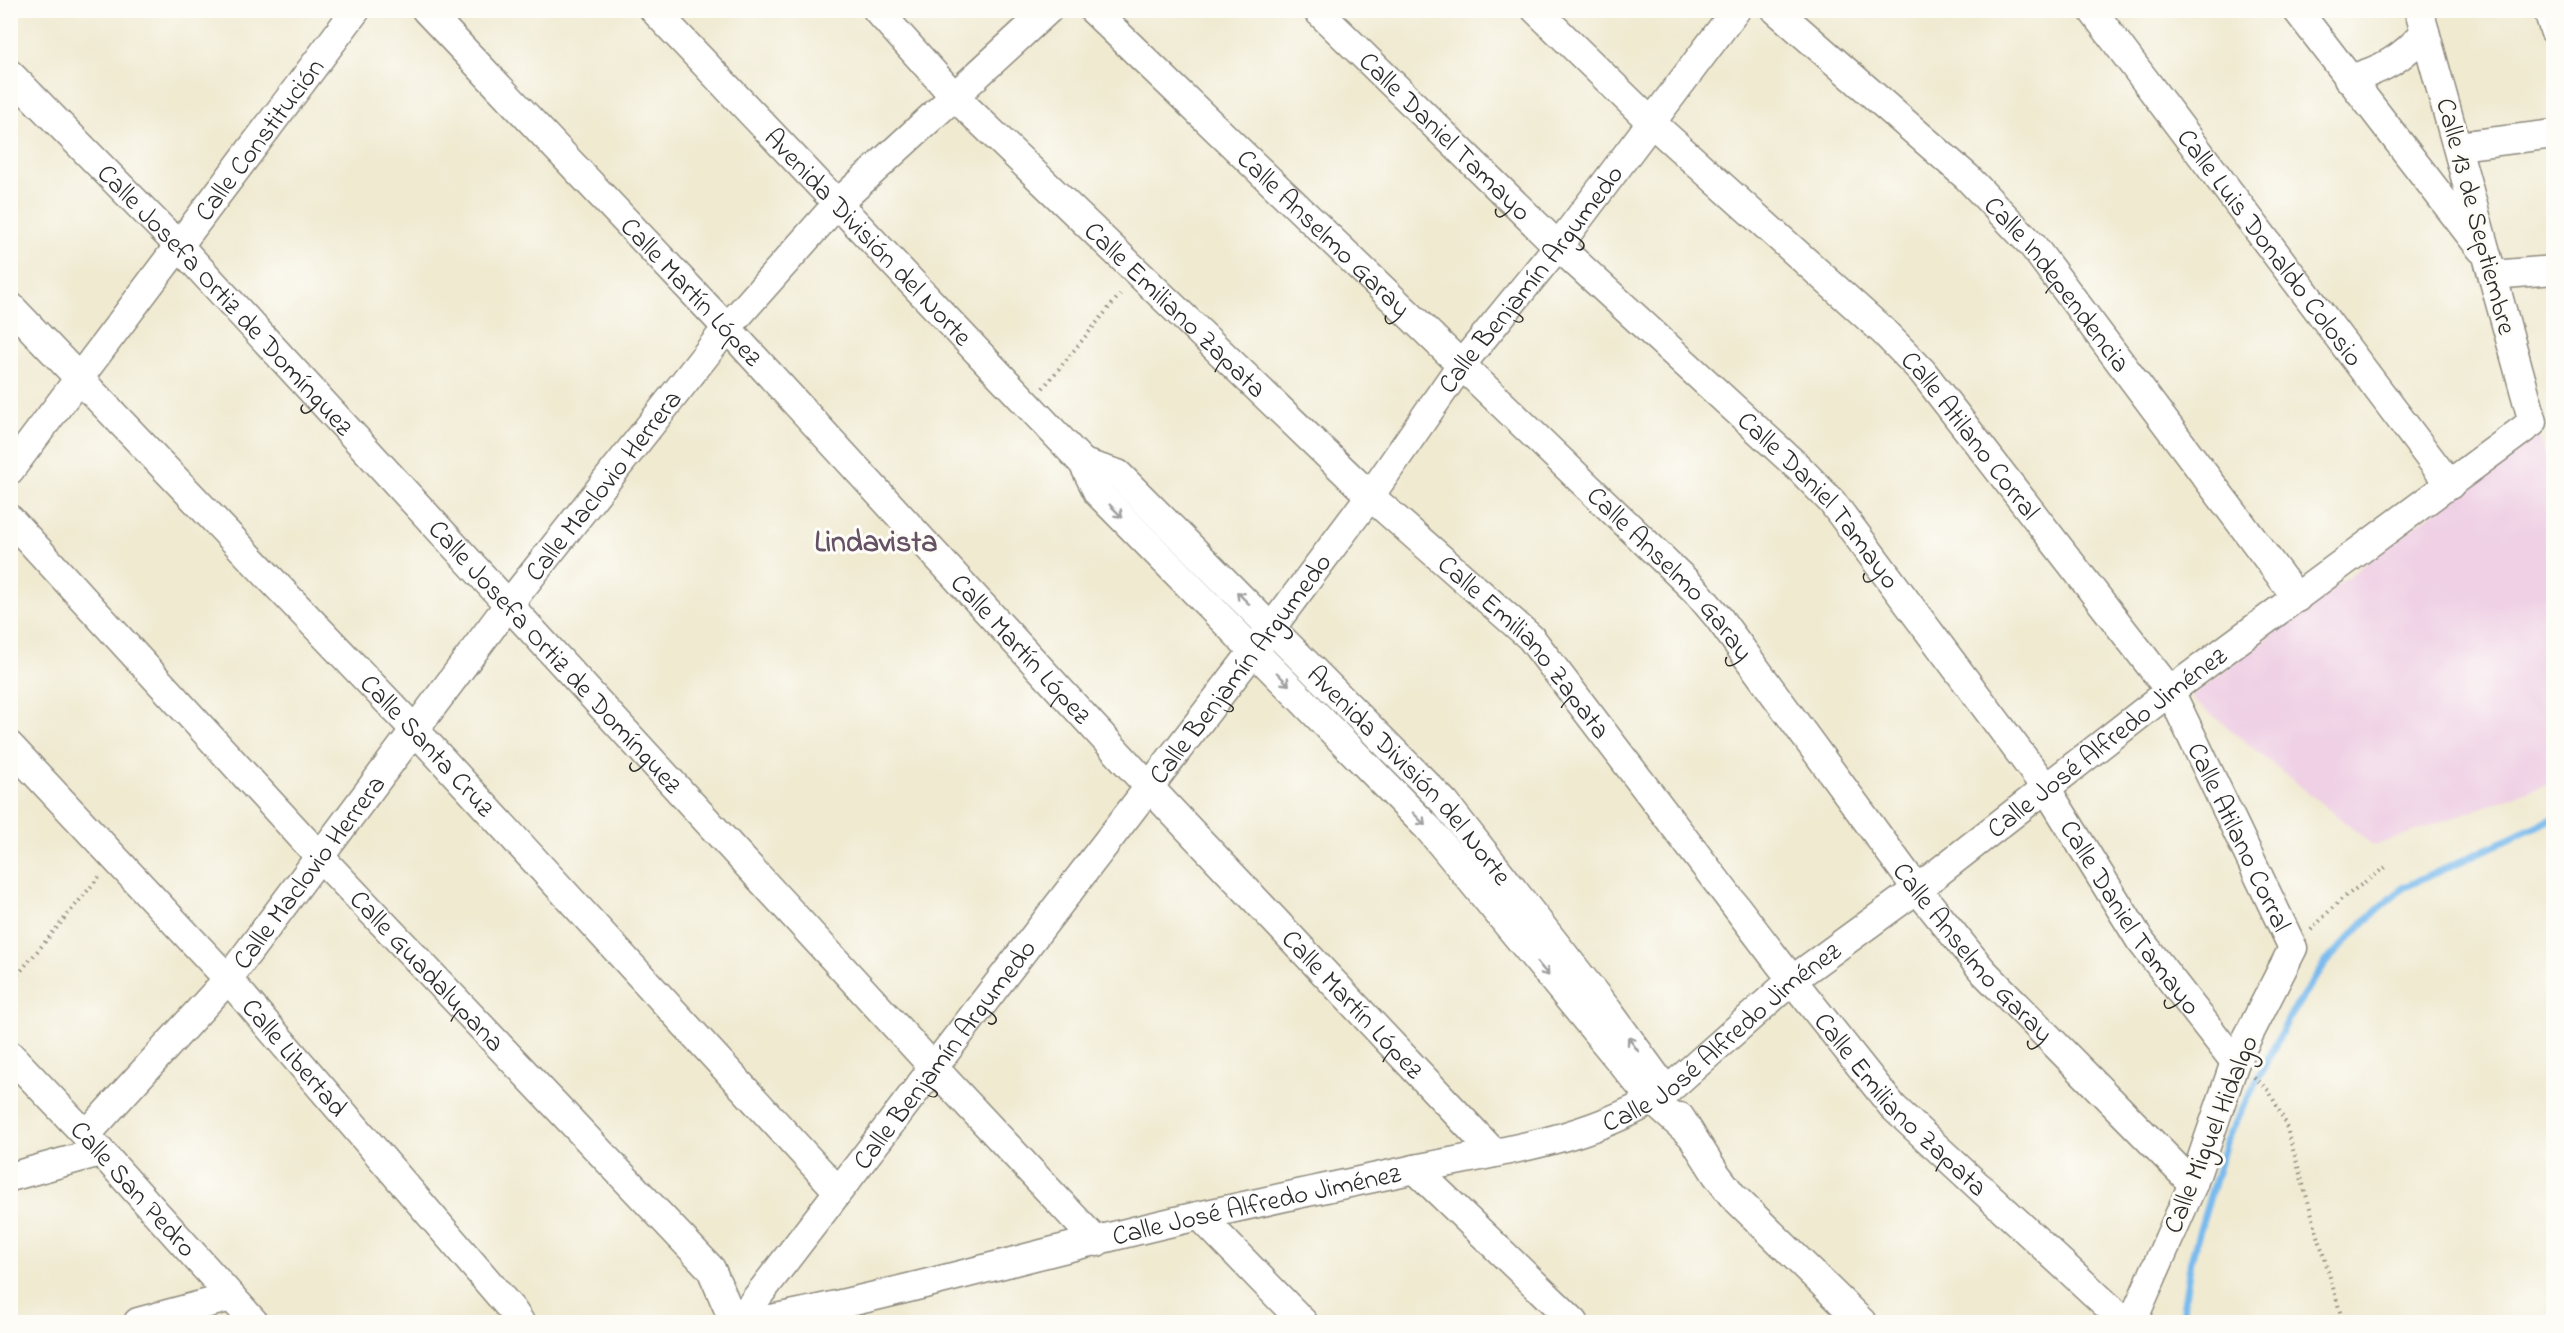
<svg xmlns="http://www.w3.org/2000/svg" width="2564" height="1333" font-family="'Indie Flower',sans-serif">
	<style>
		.built { fill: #efd0e5 }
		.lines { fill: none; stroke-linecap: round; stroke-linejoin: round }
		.stream { stroke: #78baed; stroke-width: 7 }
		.minor-casing { stroke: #8e8a7e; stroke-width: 31 }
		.path { stroke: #8e8a7e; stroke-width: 4; stroke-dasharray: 1.5 4.5; stroke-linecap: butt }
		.minor { stroke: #fff; stroke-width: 28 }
		.oneway { stroke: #a0a0a0 }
		.labels { text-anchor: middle; stroke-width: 6; stroke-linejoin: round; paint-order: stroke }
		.street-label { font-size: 27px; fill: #2b2b2b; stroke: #fdfcf7 }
		.quarter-label { font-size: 30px; font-weight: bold; fill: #645164; stroke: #fdfcf7 }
	</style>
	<rect width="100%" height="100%" fill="#fdfcf7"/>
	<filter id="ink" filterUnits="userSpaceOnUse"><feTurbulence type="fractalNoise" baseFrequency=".0167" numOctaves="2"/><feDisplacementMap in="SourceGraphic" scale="12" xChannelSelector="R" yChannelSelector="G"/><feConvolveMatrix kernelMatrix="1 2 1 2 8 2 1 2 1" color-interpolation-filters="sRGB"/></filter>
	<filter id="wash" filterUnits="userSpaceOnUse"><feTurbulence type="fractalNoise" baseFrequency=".008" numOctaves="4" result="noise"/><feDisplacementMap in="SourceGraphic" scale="24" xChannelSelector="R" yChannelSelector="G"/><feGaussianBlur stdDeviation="1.35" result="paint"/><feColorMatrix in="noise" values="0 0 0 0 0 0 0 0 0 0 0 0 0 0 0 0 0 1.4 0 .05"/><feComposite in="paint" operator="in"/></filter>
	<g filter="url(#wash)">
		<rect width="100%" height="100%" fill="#f0ead1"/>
		<polygon class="built" points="2538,433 2554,487 2553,782 2374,846 2190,697"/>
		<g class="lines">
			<polyline class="stream" points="2181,1322 2191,1260 2227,1139 2290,1016 2326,962 2366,920 2403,888 2554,818"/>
		</g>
	</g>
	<g filter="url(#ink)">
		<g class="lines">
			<defs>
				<g id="minor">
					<path id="s1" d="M426 10 727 328 1149 787 1494 1153"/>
					<path id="s2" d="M654 10 1083 463 1098 493 1428 828 1653 1101 1689 1133"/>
					<path id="s3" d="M877 10 954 96 1370 496 1531 638 1792 980 1893 1107 2125 1322"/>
					<path id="s4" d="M1093 10 1696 591 1718 617 1917 889 1983 971 2193 1184"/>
					<path id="s5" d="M1317 10 1558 246 1800 469 1832 502 2046 788 2140 940 2235 1062"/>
					<path id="s6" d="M1536 10 1652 123 1883 331 1922 371 2170 691 2293 948 2235 1062 2193 1184 2132 1322"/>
					<path id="s7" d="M1776 10 1967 177 2033 246 2297 598"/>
					<path id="s8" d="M2092 10 2450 485"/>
					<polyline points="2297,10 2481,249"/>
					<polyline points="2548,10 2554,30"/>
					<path id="s9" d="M10 74 179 246 935 1069 1097 1242"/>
					<path d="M2348 79C2381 71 2403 58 2425 32"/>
					<polyline points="2458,146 2554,134"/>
					<polyline points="2493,275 2554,270"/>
					<path id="s10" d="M10 306 414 729 838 1191"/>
					<path id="s11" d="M1083 463 1118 474 1445 803 1609 1012 1660 1082"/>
					<path id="s12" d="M10 470 356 10"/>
					<path id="s13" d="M10 519 320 857 711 1269 734 1322"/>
					<path id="s14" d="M10 746 228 979 512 1310 520 1322"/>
					<path id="s15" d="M10 1055 86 1135 254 1322"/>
					<polyline points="1680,1117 1716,1174 1732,1195 1862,1322"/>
					<path id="s16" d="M86 1135 228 979 509 604 727 328 837 204 1048 10"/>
					<polyline points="1415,1169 1574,1322"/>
					<polyline points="10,1177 100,1152"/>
					<polyline points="1200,1216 1303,1322"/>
					<polyline points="138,1322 231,1297"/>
					<path id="s17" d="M738 1322 1272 627 1370 496 1461 365 1558 246 1736 10"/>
					<path id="s18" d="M756 1322C907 1293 1053 1248 1203 1215 1275 1199 1348 1183 1420 1168 1504 1151 1594 1139 1667 1091L1792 980 1917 889 2170 691 2533 422 2419 10"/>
				</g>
			</defs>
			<use href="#minor" class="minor-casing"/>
			<g class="path">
				<polyline points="1043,388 1122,292"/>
				<polyline points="2311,930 2339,901 2388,865"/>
				<polyline points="10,984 99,877"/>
				<polyline points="2254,1077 2269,1091 2285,1122 2343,1322"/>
			</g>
			<use href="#minor" class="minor"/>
		</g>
		<defs><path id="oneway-shaft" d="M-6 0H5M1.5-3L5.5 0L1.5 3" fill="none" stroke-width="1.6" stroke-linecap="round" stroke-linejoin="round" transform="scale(1.5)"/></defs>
		<g class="oneway">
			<use href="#oneway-shaft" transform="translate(1116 511) rotate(45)"/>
			<use href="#oneway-shaft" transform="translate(1243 598) rotate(-135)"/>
			<use href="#oneway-shaft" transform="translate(1283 679) rotate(46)"/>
			<use href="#oneway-shaft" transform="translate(1419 819) rotate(46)"/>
			<use href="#oneway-shaft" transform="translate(1543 969) rotate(50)"/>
			<use href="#oneway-shaft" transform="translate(1633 1044) rotate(-126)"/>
		</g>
	</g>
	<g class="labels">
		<g class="street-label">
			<text dy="9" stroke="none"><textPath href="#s5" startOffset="180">Calle Daniel Tamayo</textPath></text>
			<text dy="9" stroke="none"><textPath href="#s12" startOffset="414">Calle Constitución</textPath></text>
			<text transform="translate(2477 216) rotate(75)" y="9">Calle 13 de Septiembre</text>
			<text dy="9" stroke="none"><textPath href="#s4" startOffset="321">Calle Anselmo Garay</textPath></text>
			<text dy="9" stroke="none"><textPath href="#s2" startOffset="312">Avenida División del Norte</textPath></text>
			<text dy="9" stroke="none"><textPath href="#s8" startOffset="297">Calle Luis Donaldo Colosio</textPath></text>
			<text dy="9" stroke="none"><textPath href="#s17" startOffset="1310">Calle Benjamín Argumedo</textPath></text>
			<text dy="9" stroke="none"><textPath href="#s7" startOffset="394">Calle Independencia</textPath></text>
			<text dy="9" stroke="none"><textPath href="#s1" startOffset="387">Calle Martín López</textPath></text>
			<text dy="9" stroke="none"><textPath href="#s9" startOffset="312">Calle Josefa Ortiz de Domínguez</textPath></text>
			<text dy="9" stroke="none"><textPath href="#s3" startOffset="423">Calle Emiliano Zapata</textPath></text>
			<text dy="9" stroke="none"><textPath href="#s6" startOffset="609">Calle Atilano Corral</textPath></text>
			<text dy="9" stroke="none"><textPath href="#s16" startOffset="831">Calle Maclovio Herrera</textPath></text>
			<text dy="9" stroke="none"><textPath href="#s5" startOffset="702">Calle Daniel Tamayo</textPath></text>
			<text dy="9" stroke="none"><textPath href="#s4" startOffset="807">Calle Anselmo Garay</textPath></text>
			<text dy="9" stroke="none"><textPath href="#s1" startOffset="873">Calle Martín López</textPath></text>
			<text dy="9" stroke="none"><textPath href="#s3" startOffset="909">Calle Emiliano Zapata</textPath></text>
			<text dy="9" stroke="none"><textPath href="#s9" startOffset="798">Calle Josefa Ortiz de Domínguez</textPath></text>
			<text dy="9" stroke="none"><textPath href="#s17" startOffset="824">Calle Benjamín Argumedo</textPath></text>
			<text dy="9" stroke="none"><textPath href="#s18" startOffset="1504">Calle José Alfredo Jiménez</textPath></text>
			<text dy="9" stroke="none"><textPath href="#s10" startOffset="606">Calle Santa Cruz</textPath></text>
			<text dy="9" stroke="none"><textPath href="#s11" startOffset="456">Avenida División del Norte</textPath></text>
			<text dy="9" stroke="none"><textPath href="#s6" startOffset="1095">Calle Atilano Corral</textPath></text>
			<text dy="9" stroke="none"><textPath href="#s16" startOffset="345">Calle Maclovio Herrera</textPath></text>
			<text dy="9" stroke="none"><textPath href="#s5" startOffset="1224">Calle Daniel Tamayo</textPath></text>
			<text dy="9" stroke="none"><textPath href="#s4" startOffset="1293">Calle Anselmo Garay</textPath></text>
			<text dy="9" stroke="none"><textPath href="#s13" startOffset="615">Calle Guadalupana</textPath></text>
			<text dy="9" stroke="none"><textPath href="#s1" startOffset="1359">Calle Martín López</textPath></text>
			<text dy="9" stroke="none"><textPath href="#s18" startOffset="1018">Calle José Alfredo Jiménez</textPath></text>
			<text dy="9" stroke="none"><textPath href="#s17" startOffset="338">Calle Benjamín Argumedo</textPath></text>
			<text dy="9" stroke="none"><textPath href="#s14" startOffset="422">Calle Libertad</textPath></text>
			<text dy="9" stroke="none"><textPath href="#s3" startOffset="1503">Calle Emiliano Zapata</textPath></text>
			<text transform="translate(2210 1134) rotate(-68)" y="9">Calle Miguel Hidalgo</text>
			<text dy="9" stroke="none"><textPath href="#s15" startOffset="182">Calle San Pedro</textPath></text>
			<text dy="9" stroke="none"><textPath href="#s18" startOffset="514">Calle José Alfredo Jiménez</textPath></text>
		</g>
		<g class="quarter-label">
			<text x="876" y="551">Lindavista</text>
		</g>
	</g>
	<rect width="2564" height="1333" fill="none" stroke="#fdfcf7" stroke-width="36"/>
</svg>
